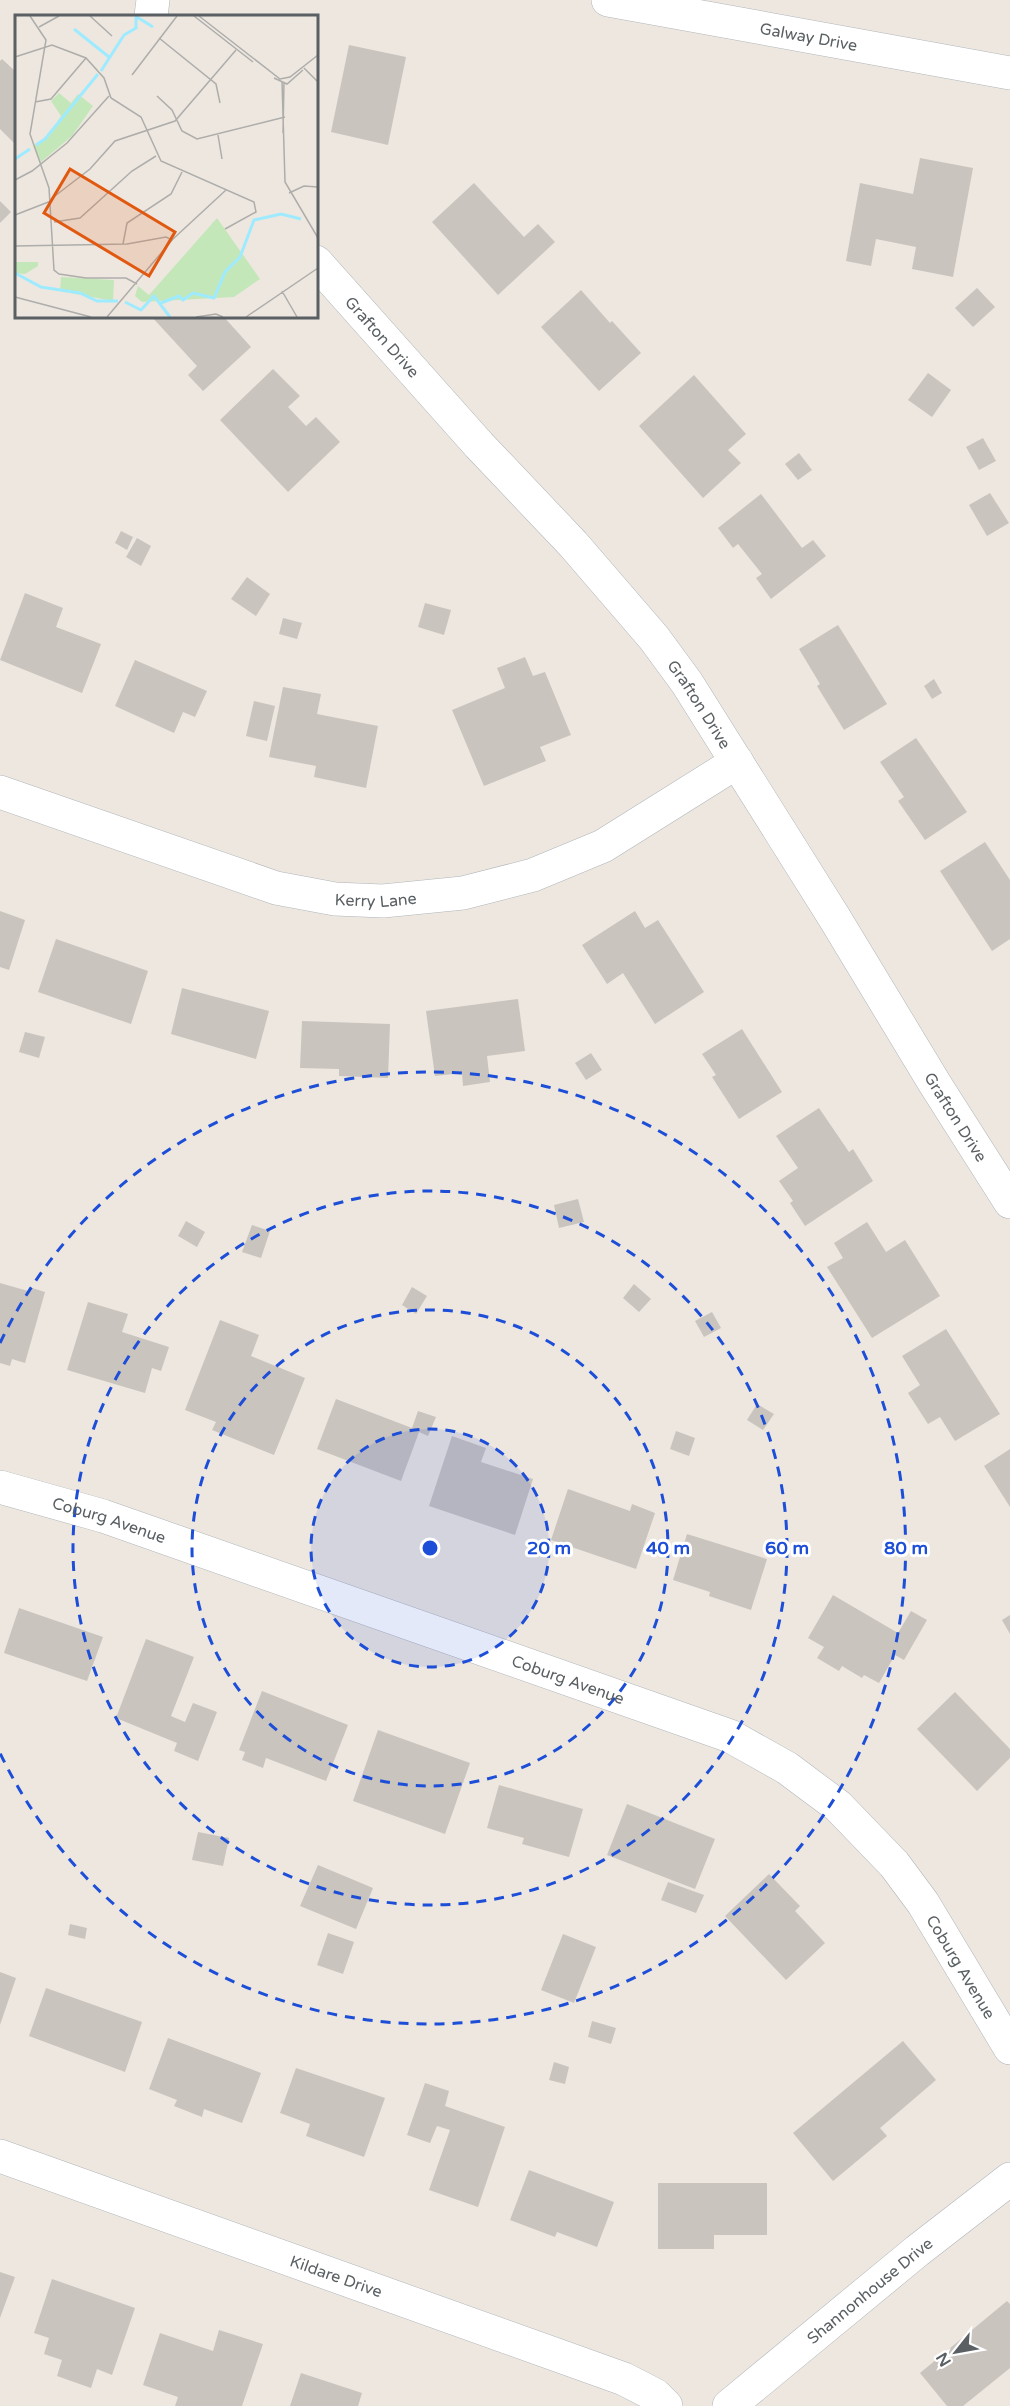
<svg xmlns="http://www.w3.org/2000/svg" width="1010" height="2406" font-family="'Varela Round',sans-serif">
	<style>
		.building { fill: #cac4bf }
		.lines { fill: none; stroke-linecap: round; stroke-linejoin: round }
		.minor-casing { stroke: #b1b5b9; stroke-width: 34 }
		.minor { stroke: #fff; stroke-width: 33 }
		.ring { fill: none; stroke: #1d4ed8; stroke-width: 3; stroke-dasharray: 10 8 }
		.labels { text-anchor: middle; stroke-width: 6; stroke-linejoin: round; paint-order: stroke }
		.street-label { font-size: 16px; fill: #595f62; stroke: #fff }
		.inset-river { fill: none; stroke: #9eebff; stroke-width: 3 }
		.inset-road { fill: none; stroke: #aeadaa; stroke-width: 1.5 }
		.view { fill: #e15910; fill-opacity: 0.15; stroke: #e15910; stroke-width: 3 }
		.inset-edge { fill: none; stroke: #595f62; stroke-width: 3 }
		.centre { fill: #1d4ed8; stroke: #fff; stroke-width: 3 }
		.ring-label { font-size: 18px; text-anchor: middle; font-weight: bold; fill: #1d4ed8; stroke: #fff; stroke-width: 6; stroke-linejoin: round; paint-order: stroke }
	</style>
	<rect width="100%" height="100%" fill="#ede7e0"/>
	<g class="building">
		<polygon points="349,45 406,57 388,145 331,132"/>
		<polygon points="2,59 15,71 16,69 16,145 0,129 0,61"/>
		<polygon points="920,158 973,168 953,277 912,269 916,247 876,239 871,266 846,261 860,183 913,194"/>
		<polygon points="474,183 524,237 538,224 555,242 498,295 432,222"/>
		<polygon points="0,201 11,212 0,223"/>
		<polygon points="977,288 995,307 973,327 955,308"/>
		<polygon points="581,290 610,323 612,321 641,353 599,391 541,327"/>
		<polygon points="151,316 223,316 251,347 203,391 188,375 197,366"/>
		<polygon points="273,369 300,396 288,407 306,426 316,417 340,442 288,492 220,420"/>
		<polygon points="928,373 951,390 932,417 908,400"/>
		<polygon points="694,375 746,434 728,450 741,463 703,498 639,426"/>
		<polygon points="983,438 996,461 979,470 966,447"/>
		<polygon points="799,453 812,470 798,480 785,464"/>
		<polygon points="990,493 1009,523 987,536 969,505"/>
		<polygon points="761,494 802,548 813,540 826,556 771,599 756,578 762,574 738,544 733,548 718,528"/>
		<polygon points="121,531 133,537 127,550 115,543"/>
		<polygon points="137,538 151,546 141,566 126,557"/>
		<polygon points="247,577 270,594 256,616 231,599"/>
		<polygon points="25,593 63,608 56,627 101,644 82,693 0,660"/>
		<polygon points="425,603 451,610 444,635 418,627"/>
		<polygon points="283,618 302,623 297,639 279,634"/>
		<polygon points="838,625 887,704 844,730 817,686 820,684 799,649"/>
		<polygon points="525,657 533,676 545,672 571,735 540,747 546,761 484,786 452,710 505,688 497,668"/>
		<polygon points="135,660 207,691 195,717 183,712 174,733 115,706"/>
		<polygon points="934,679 942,693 932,699 924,686"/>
		<polygon points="283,687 321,694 317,714 378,726 366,788 314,777 316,766 269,757"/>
		<polygon points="254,701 275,706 267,741 246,736"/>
		<polygon points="916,738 967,812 925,840 898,801 904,797 880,762"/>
		<polygon points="985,842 1010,880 1010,939 992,951 940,871"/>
		<polygon points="0,911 25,920 9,970 0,967"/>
		<polygon points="635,911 645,928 658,920 704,992 655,1024 623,973 607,984 582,945"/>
		<polygon points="56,939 148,971 131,1024 38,992"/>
		<polygon points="182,988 269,1011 256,1059 171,1034"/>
		<polygon points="518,999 525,1051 487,1056 490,1082 463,1086 462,1073 435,1076 426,1011"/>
		<polygon points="302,1021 390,1024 388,1078 339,1076 339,1069 300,1068"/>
		<polygon points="742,1029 782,1092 739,1119 712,1077 716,1075 702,1054"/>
		<polygon points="25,1032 45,1037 39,1058 19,1052"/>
		<polygon points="591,1053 602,1070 586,1080 575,1063"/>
		<polygon points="819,1108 849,1152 853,1149 873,1181 805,1226 790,1203 793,1201 779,1181 798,1168 776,1136"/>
		<polygon points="578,1199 584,1222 559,1228 554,1205"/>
		<polygon points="186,1221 205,1232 197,1247 178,1236"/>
		<polygon points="867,1222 886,1252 905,1240 940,1296 872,1338 827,1267 843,1258 834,1243"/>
		<polygon points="252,1225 270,1231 261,1258 242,1252"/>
		<polygon points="0,1283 28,1291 29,1287 45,1292 25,1363 12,1359 10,1366 0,1363"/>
		<polygon points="634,1284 651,1299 639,1312 623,1298"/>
		<polygon points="412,1287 427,1296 416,1314 402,1305"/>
		<polygon points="88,1302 128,1314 122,1332 169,1347 161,1371 152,1368 145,1393 67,1370"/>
		<polygon points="712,1312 721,1328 704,1337 695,1321"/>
		<polygon points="220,1320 259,1335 251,1356 305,1378 274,1455 212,1430 216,1422 185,1410"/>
		<polygon points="946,1329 1000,1414 955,1441 940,1417 928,1424 908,1393 920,1385 902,1356"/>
		<polygon points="336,1399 412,1428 418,1411 436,1417 428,1436 419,1432 401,1481 317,1449"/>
		<polygon points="757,1404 774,1414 763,1430 747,1420"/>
		<polygon points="676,1431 695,1438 689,1456 670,1449"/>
		<polygon points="452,1436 486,1448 481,1462 533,1479 515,1535 429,1506"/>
		<polygon points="1010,1449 1010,1507 984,1466"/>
		<polygon points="568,1489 630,1511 632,1504 655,1513 636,1569 551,1540"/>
		<polygon points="687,1534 767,1559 751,1610 709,1596 710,1592 673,1580"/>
		<polygon points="833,1595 898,1633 911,1611 927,1620 904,1660 895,1655 879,1683 864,1675 862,1678 842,1666 839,1671 817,1658 824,1647 808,1638"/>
		<polygon points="19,1608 103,1637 87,1681 4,1653"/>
		<polygon points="1010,1615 1010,1634 1002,1620"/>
		<polygon points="146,1639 194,1657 171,1716 185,1722 193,1703 217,1712 198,1761 174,1751 177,1743 116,1718"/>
		<polygon points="262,1691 348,1725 326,1781 266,1758 263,1768 242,1760 245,1752 239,1750"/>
		<polygon points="955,1692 1010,1749 1010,1758 977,1791 917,1729"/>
		<polygon points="378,1730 470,1763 445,1834 353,1801"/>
		<polygon points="499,1785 583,1809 569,1857 522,1844 524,1838 487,1828"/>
		<polygon points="627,1804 715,1839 695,1889 607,1855"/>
		<polygon points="198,1832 229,1838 223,1866 192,1860"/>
		<polygon points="318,1865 373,1888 356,1929 300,1906"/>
		<polygon points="769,1874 800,1906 795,1911 825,1943 786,1980 725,1916"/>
		<polygon points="668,1882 704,1895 696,1913 661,1900"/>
		<polygon points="70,1924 87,1928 85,1939 68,1935"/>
		<polygon points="328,1933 354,1942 343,1974 317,1965"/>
		<polygon points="563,1934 596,1947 574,2003 541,1990"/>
		<polygon points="0,1972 16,1978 0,2025"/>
		<polygon points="46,1988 142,2022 125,2072 29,2036"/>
		<polygon points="592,2021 616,2028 611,2044 588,2037"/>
		<polygon points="168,2038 261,2073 242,2123 204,2109 202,2117 174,2106 177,2100 149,2089"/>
		<polygon points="903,2041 936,2080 880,2128 887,2136 833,2181 793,2133"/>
		<polygon points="554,2062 569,2067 565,2084 549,2080"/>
		<polygon points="296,2068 385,2098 364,2157 306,2136 310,2124 280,2113"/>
		<polygon points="425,2083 449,2091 445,2106 505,2127 478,2207 429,2190 450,2130 437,2126 430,2143 407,2135"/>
		<polygon points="529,2170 614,2202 597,2247 557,2232 555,2237 510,2220"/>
		<polygon points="658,2183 767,2183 767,2235 714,2235 714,2249 658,2249"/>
		<polygon points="0,2272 15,2277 0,2318"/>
		<polygon points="52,2279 135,2308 112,2375 97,2369 91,2388 57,2376 62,2360 44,2354 49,2338 34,2333"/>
		<polygon points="1007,2301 1010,2304 1010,2368 963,2406 947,2406 920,2373"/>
		<polygon points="219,2330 263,2344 242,2406 175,2406 178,2397 143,2385 160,2333 213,2351"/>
		<polygon points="301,2373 362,2393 358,2406 290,2406"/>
	</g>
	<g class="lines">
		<defs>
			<g id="minor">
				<path id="s1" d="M608 0 1010 73"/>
				<polyline points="151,16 153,0"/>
				<path id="s2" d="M316 262 479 445 573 544 654 638 687 683 834 917 935 1084 1010 1202"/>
				<path id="s3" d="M0 792 276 888 335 899 383 901 463 893 533 875 603 846 737 762"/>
				<path id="s4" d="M0 1487 103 1516 730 1736 787 1768 838 1806 894 1864 923 1903 1010 2048"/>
				<path id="s5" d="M0 2156C208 2232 417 2303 624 2379L655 2395 666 2406"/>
				<path id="s6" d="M729 2406 917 2251 1010 2179"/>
			</g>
		</defs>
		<use href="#minor" class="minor-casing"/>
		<use href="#minor" class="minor"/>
	</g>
	<circle cx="430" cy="1548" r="119" fill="#1d4ed8" fill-opacity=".12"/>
	<g class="ring">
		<circle cx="430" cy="1548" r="119"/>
		<circle cx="430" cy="1548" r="238"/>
		<circle cx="430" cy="1548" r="357"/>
		<path d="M0 1343A476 476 0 1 1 0 1753"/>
	</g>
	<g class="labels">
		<g class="street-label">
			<text dy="6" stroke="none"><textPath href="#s1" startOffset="204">Galway Drive</textPath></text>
			<text dy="6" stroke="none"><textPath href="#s2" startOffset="100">Grafton Drive</textPath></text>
			<text dy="6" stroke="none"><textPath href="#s2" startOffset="586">Grafton Drive</textPath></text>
			<text dy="6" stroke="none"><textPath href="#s3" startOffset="393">Kerry Lane</textPath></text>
			<text dy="6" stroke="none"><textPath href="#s2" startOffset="1072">Grafton Drive</textPath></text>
			<text dy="6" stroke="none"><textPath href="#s4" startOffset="114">Coburg Avenue</textPath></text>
			<text dy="6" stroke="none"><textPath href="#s4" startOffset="600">Coburg Avenue</textPath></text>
			<text dy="6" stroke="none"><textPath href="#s4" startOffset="1104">Coburg Avenue</textPath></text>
			<text dy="6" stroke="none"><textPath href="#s5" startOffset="357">Kildare Drive</textPath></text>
			<text dy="6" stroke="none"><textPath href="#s6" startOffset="182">Shannonhouse Drive</textPath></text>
		</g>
	</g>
	<g transform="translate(15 15)">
		<rect width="303" height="303" fill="#ede7e0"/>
		<path d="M44 78 56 88 63 79 78 91 57 121 26 147 18 131 34 120 46 101 36 86ZM202 203 245 264 219 282 127 287 120 281 123 271 134 280ZM0 247H23V251L10 259 0 258ZM46 262 99 265 98 286 45 276Z" fill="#c4e7ba"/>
		<path class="inset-river" d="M122 2 138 12M59 14 94 42M86 56 109 20 121 13V1M21 130 30 124 83 59M0 144 15 134M0 258 26 272 65 278 82 286H103M110 287 126 295 139 281 155 302M146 288 164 281 168 285 178 278 199 283 210 257 225 242 239 205 266 199 286 204"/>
		<path class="inset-road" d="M15 1 31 25 15 119 34 173 39 255 44 259 71 263H111L122 269M75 1 97 21M179 1 238 47M184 1 265 64 275 62 303 40M24 12 44 1M144 23 201 69 205 88M0 42 37 30 71 43 89 63 96 83 126 102 146 146 239 187 241 197 210 214M289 53 303 67M117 60 162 1M259 63 272 69 288 55M267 66 270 167 303 223M142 81 157 95 167 116 182 124 270 102M20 87 36 84 71 43M268 118 269 67M203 120 207 144M0 165 17 156 52 128 94 81M274 178 289 171 303 172M36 184 75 154 100 126 160 106 221 35M0 200 36 186M39 207 65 203 117 156 141 141M108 229 112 208 156 179 167 157M0 231 112 229 151 222 157 225M267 276 282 302M0 282 76 302M92 302 158 224 211 175M181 302 201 299 208 302M231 302 303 253"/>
		<path class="view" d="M55 154 160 217 134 261 29 198Z"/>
		<rect width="303" height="303" class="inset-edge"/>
	</g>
	<circle cx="430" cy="1548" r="9" class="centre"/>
	<g class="ring-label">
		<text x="549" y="1554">20 m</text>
		<text x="668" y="1554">40 m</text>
		<text x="787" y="1554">60 m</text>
		<text x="906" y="1554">80 m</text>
	</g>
	<g transform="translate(956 2352) rotate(239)" stroke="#ffffff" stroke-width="4.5" paint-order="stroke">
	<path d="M0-4.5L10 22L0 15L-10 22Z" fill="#595f62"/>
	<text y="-9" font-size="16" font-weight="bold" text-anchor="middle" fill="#595f62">N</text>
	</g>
</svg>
